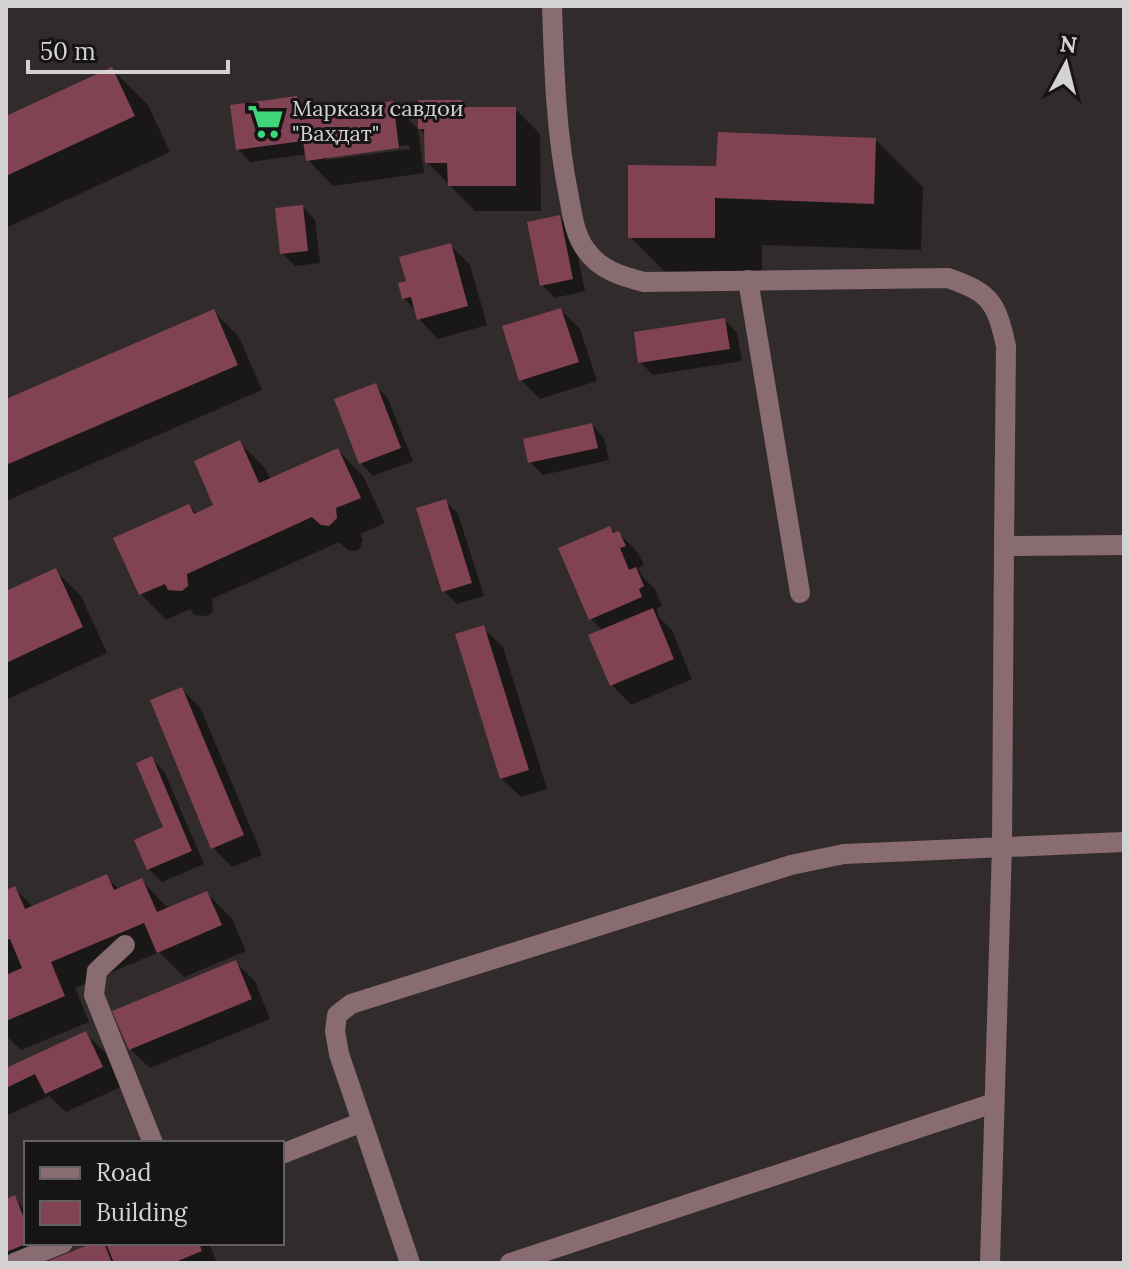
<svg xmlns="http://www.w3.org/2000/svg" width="1130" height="1269" font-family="Lora,serif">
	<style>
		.shadow { fill: #0007; fill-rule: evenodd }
		.building { fill: #814254 }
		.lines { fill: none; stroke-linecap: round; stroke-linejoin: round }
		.minor { stroke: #896b72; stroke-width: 20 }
		.labels { text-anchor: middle; stroke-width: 6; stroke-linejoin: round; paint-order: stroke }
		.poi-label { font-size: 22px; fill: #d5d2d3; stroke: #171415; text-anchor: start }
	</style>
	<rect width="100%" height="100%" fill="#312b2c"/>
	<g class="shadow">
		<polygon points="112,69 148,105 170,152 6,228 6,118"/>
		<path d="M296 98 309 111 311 121 374 112 392 103 418 129 424 173 333 186 308 160 307 154 250 162 238 149ZM409 145 410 149 326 160V156Z"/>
		<polygon points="462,102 469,109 515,109 540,134 541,211 475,211 427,162 426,135 420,129"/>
		<polygon points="876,140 923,187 921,250 762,245 762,285 677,284 630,237 718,168"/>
		<polygon points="303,207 315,220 320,263 295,266 282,253"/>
		<polygon points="559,217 572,230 585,291 555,298 542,285"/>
		<polygon points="450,245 470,265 487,325 438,339 419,319 416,311 404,298 408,283"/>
		<polygon points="561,310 580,329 597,381 540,399 521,380"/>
		<polygon points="214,312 239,337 262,390 6,501 6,401"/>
		<polygon points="725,320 737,333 742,361 653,375 640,362"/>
		<polygon points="376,386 388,399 413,461 373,476 361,463"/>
		<polygon points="592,425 604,438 609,460 543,475 530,462"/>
		<polygon points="240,443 265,468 271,480 338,450 363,476 385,523 360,534 363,540 360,548 355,551 348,550 339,542 212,599 213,612 208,616 195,615 190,609 166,620 141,594 189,506 198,515 216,506"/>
		<polygon points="445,501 458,514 484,596 457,604 444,591"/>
		<polygon points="609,528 616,534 619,533 638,553 644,565 638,568 641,575 655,589 662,606 657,608 659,617 672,630 692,679 631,705 612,685 603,631 591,619"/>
		<polygon points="56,571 81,596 107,653 6,700 6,594"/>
		<polygon points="483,628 503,647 547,789 521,797 501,778"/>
		<polygon points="182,689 201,709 262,855 232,867 213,848"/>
		<polygon points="151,758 164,771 204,864 162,882 149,869 166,828"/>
		<polygon points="106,877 120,890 142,881 169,909 207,893 232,919 246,951 184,977 159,952 75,988 89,1022 21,1050 6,1036 6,892 14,888 33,907"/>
		<polygon points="235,962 255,981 270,1019 150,1068 130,1049"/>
		<polygon points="85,1033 105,1052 121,1087 66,1112 49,1096 6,1116 6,1070"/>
		<polygon points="14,1198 26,1210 26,1243 40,1243 6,1263 6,1201"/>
		<polygon points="99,1243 104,1243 111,1251 108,1243 209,1243 217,1263 48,1263"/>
	</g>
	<g class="building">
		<polygon points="112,67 135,116 6,176 6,116"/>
		<polygon points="297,96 300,120 372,110 371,104 393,101 399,148 306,161 303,141 236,150 230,105"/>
		<polygon points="418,100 462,100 462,107 516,107 516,186 448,186 447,163 425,163 424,129 418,129"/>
		<polygon points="718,132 876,138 874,204 715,198 715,238 628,238 628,165 716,166"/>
		<polygon points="303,205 308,251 280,254 275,208"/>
		<polygon points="560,215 573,279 540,286 527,222"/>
		<polygon points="451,243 468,306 417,320 411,297 402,299 398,283 406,281 399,257"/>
		<polygon points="561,308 579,362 519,381 502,326"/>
		<polygon points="214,309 238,365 6,465 6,399"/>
		<polygon points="725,318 730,349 638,363 634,332"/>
		<polygon points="376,383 401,448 359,464 334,399"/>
		<polygon points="592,423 598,448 528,463 523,439"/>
		<polygon points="240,440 259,483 338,448 361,498 336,508 337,518 329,526 321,525 312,517 187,574 188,586 182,591 168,590 165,584 139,595 113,538 189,504 194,514 213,505 194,461"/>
		<polygon points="446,499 472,583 442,592 416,508"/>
		<polygon points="610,526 613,533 619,531 626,546 620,548 629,570 636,567 644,586 639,589 642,597 589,620 558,548"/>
		<polygon points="56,568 83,627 6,663 6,591"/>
		<polygon points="653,608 674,659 610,686 588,635"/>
		<polygon points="484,625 529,770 500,779 455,634"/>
		<polygon points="182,687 244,835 211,849 150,700"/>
		<polygon points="152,756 192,851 147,870 134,840 163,827 136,763"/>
		<polygon points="107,874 114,890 142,878 157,912 207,891 222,925 157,953 144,923 51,962 65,996 6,1021 6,975 22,968 10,939 6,940 6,890 15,886 25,909"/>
		<polygon points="236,960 252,999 129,1050 112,1011"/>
		<polygon points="86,1031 103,1067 45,1094 35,1074 6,1088 6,1068"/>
		<polygon points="15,1195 26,1224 26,1244 6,1252 6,1199"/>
		<polygon points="93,1243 104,1243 112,1263 43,1263"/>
		<polygon points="106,1243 199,1243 202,1251 173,1263 114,1263"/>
	</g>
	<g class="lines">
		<g class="minor">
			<path d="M552 6C554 70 556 134 569 197 572 214 575 236 586 250 600 270 621 276 644 282L948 278C991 293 996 302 1006 346L1004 546 1124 545"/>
			<polyline points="748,280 800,593"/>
			<polyline points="125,945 97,971 94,995 153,1143"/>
			<polyline points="282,1154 362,1122"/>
			<polyline points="14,1263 63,1243"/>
			<polyline points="410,1263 339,1054 335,1031 337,1015 351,1004 791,865 844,854 1124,842"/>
			<polyline points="510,1263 994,1103"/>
			<polyline points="990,1263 1002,845 1004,546"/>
		</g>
	</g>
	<defs>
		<symbol id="supermarket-bare" viewBox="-9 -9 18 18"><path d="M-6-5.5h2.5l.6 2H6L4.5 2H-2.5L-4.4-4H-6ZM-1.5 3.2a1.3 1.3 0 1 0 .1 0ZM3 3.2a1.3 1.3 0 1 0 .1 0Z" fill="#40d77c" stroke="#171415" stroke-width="2.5" paint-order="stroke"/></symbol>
	</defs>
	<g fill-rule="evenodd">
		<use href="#supermarket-bare" x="240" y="96" width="51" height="51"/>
	</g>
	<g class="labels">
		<g class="poi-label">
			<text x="292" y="116">Маркази савдои<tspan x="292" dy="25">"Ваҳдат"</tspan></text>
		</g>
	</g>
	<rect width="1130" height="1269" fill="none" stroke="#d5d2d3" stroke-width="16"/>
	<rect x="24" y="1141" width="260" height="104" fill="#171415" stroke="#636061" stroke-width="2"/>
	<rect x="40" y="1167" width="40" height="12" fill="#896b72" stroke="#636061" stroke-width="2"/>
	<text x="96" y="1181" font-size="24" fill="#d5d2d3">Road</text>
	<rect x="40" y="1201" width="40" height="24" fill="#814254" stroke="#636061" stroke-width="2"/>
	<text x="96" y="1221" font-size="24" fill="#d5d2d3">Building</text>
	<g transform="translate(1066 64) rotate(7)" stroke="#171415" stroke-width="6" paint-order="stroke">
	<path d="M0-6L14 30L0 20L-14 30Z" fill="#d5d2d3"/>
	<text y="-12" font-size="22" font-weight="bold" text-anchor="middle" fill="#d5d2d3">N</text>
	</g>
	<path d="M28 60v12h200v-12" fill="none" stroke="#d5d2d3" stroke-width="4"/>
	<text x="40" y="60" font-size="24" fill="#d5d2d3" stroke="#171415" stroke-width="6" paint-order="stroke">50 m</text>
</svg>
